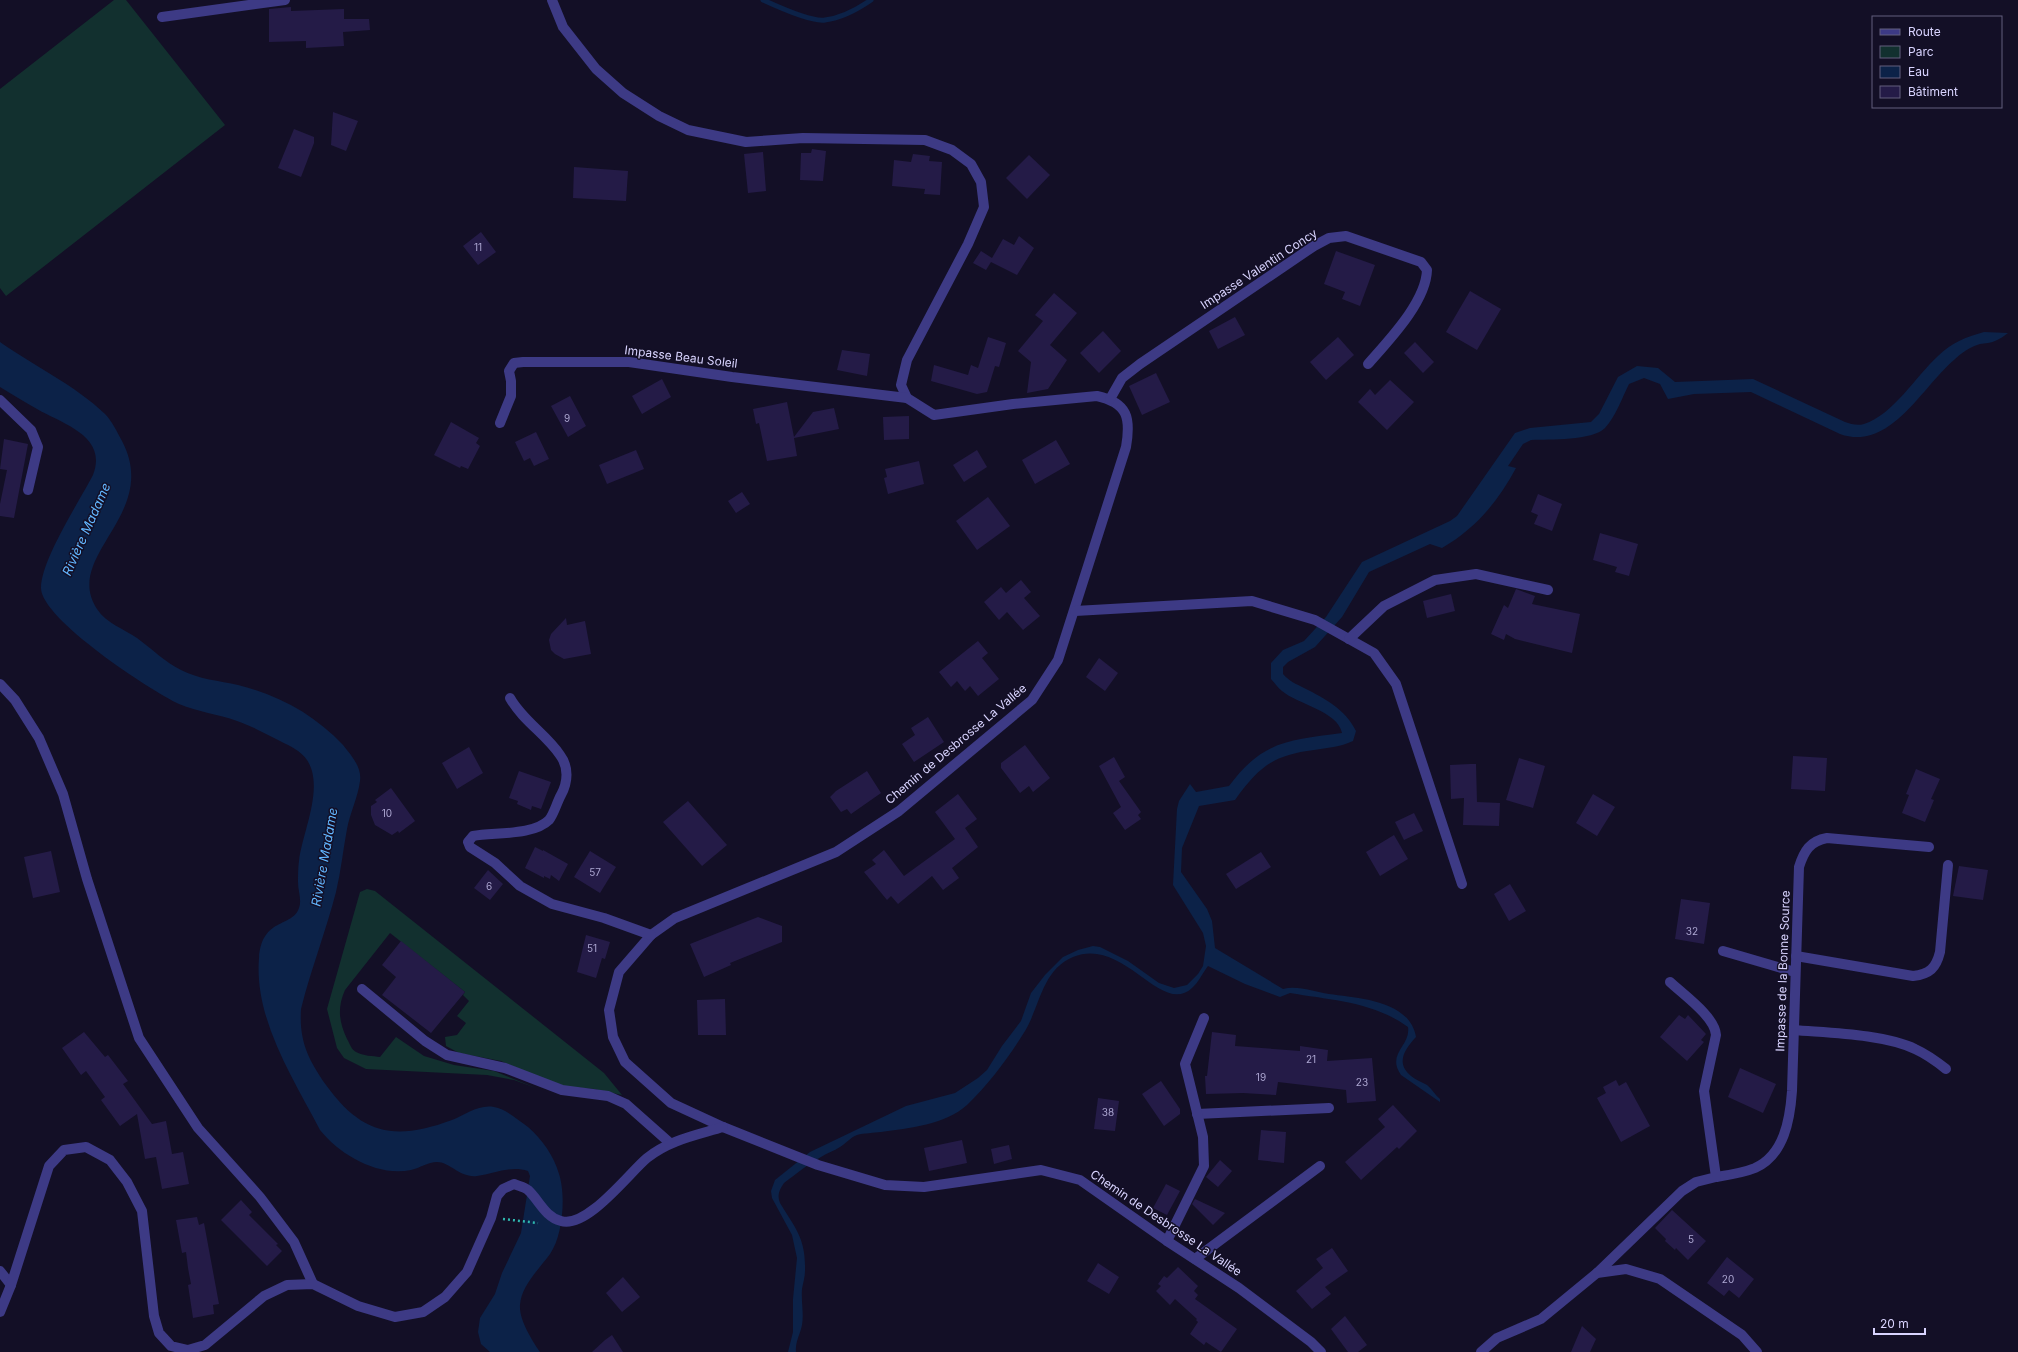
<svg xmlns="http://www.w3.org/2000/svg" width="2018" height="1352" font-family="Inter,sans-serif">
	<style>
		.green { fill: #12302f }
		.water { fill: #0c2248 }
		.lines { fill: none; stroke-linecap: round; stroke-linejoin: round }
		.stream { stroke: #0c2248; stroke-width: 5 }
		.building { fill: #241b47 }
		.path { stroke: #2fb8b0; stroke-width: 2.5; stroke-dasharray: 2 3; stroke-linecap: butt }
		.minor { stroke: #3d3a85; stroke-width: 10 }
		.labels { text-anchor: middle; stroke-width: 3; stroke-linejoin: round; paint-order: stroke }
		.number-label { font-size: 10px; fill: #aca6d1 }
		.street-label { font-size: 12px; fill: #d9d4ff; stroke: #130f26 }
		.water-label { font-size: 13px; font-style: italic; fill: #62b6ff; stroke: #130f26 }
	</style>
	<rect width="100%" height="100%" fill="#130f26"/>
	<g class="green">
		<polygon points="114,0 126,0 225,125 6,296 0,288 0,89"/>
		<path d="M367 889 375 891 604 1073 622 1095 594 1089 559 1086 501 1061 459 1053 446 1046 445 1037 457 1035 466 1023 457 1016 469 1001 463 995 465 992 390 933 345 990C337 1008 339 1022 347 1039 350 1044 351 1049 356 1052 363 1056 373 1056 380 1057L396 1037 424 1056 454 1065 494 1071 536 1088 514 1080 487 1075 366 1069 344 1058 337 1048 327 1009 360 892Z"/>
	</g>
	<g class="water">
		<path d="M1984 332 2008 333C2004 336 2000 339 1995 341 1991 343 1985 343 1980 344 1970 347 1961 353 1954 360 1922 387 1890 452 1840 434L1751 392 1694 394 1668 399 1660 384 1644 378 1629 384C1622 398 1616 416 1605 428 1592 441 1550 439 1531 440L1523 444 1508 466 1516 468C1498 502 1475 529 1442 548L1430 544 1369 572 1342 617 1315 647 1288 662 1283 667V674C1289 681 1296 684 1304 688 1326 699 1345 709 1356 731L1353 741C1340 747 1327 748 1314 750 1273 755 1259 767 1235 800L1199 806 1182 848 1181 872 1207 909 1212 921 1215 948 1283 989C1298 985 1314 992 1329 994 1357 998 1410 1000 1416 1037 1405 1049 1395 1063 1411 1076 1416 1080 1422 1082 1427 1085 1432 1089 1435 1095 1440 1099V1102L1401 1075C1386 1053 1411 1046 1408 1027 1374 1002 1331 1000 1290 993L1280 997 1245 984 1208 966C1203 972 1199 982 1192 988 1161 1017 1124 936 1073 957 1042 970 1040 1006 1025 1031 1009 1057 989 1084 967 1105 945 1125 909 1128 881 1132 874 1133 864 1133 857 1135 851 1137 845 1144 840 1147 834 1151 827 1153 821 1157 808 1164 796 1174 784 1183 779 1190 777 1195 780 1203 796 1229 806 1239 805 1271 805 1277 803 1283 802 1289 801 1301 804 1314 802 1325 800 1335 795 1342 796 1352H788L793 1332V1299L797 1258 792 1235 772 1198 771 1191 775 1180 810 1152 906 1106 955 1093 978 1078 987 1070 1002 1046 1021 1021 1031 993 1045 975 1063 957 1078 950 1093 946 1100 947 1128 961 1159 983 1174 988 1187 985 1198 974 1203 966 1206 946 1203 933 1173 885 1177 809 1179 801 1190 784 1196 792 1229 786C1263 740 1290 740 1342 733 1338 711 1297 704 1282 691 1278 688 1275 683 1271 679V663L1283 650 1304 641 1326 617 1362 562 1450 521 1457 516 1515 433 1530 428 1591 422 1599 414 1618 377 1637 366 1658 368 1675 382 1753 379 1845 422C1851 424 1857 426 1864 424 1893 415 1916 376 1938 356 1951 343 1966 337 1984 332Z"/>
		<path d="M0 342C34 366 75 385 105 414 112 421 117 432 122 441 161 515 62 555 97 609 106 623 124 629 137 638 152 649 165 662 181 670 198 679 220 681 238 685 279 695 315 715 343 745 351 755 362 767 360 781 358 797 350 813 347 829 343 850 341 871 336 892 326 931 311 969 301 1009 299 1041 308 1059 326 1085 362 1135 395 1141 452 1120 465 1115 479 1104 494 1107 506 1109 518 1120 528 1127 542 1139 554 1156 559 1174 566 1195 563 1236 550 1254 540 1268 521 1286 520 1305 519 1320 532 1340 540 1352H490L481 1344 478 1332 480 1318 495 1294 502 1273 521 1233 530 1176 528 1171C510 1165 494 1174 477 1176 460 1178 450 1162 437 1162 428 1162 420 1168 411 1170 378 1177 340 1155 320 1130 293 1078 254 1019 259 958 262 917 292 928 299 908 302 900 298 891 298 882 298 876 298 868 299 861 302 833 325 787 307 760 301 751 290 746 280 741 266 734 252 726 237 721 218 714 198 712 179 704 151 691 41 619 41 588 41 560 79 502 93 475 108 436 63 424 37 409 24 402 12 394 0 387Z"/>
	</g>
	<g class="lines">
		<path class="stream" d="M763 0C776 6 812 22 825 20 842 18 858 9 871 0"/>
	</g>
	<g class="building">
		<polygon points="291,7 291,11 344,9 344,19 369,19 370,30 343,32 344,46 306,48 306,41 269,42 269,9"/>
		<polygon points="333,112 358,121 346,151 331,145"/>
		<polygon points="294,129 314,137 314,143 301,177 278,168"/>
		<polygon points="812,149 826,151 823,181 800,180 801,153 811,153"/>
		<polygon points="763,152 766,191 748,193 744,154"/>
		<polygon points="913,154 930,156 929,161 942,162 940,195 924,194 925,189 892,186 894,160 911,162"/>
		<polygon points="1029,155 1050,175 1027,199 1006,178"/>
		<polygon points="574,167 628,171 626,201 573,198"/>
		<polygon points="481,232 496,252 478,265 463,246"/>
		<polygon points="1019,236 1034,248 1017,275 991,262 986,270 973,263 981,251 992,258 1003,239 1014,245"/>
		<polygon points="1336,251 1375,265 1360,306 1342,299 1345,292 1324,284"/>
		<polygon points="1470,291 1501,309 1477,350 1446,332"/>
		<polygon points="1054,293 1077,313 1050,345 1067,360 1048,389 1027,393 1031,362 1018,351 1043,321 1035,315"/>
		<polygon points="1235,317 1245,335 1218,349 1209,331"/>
		<polygon points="1103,331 1121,351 1099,373 1080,353"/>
		<polygon points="988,337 1006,343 999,367 995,366 987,392 977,394 931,381 934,365 968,375 971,365 978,368"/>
		<polygon points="1338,337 1354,355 1326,380 1310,362"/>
		<polygon points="1415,342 1434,362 1423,373 1404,353"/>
		<polygon points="842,350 870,354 867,376 837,370"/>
		<polygon points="1156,373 1170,402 1142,415 1129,386"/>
		<polygon points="662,379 671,397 642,414 632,396"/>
		<polygon points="1390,380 1414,402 1387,430 1358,402 1370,389 1375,395"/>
		<polygon points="570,396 586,426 568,437 551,406"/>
		<polygon points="787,402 794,437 813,412 834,408 839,429 794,438 797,456 767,461 759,423 756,424 753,409"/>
		<polygon points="909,416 909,439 884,440 883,417"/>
		<polygon points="451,422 479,438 476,443 480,446 468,469 461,466 460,468 434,455"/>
		<polygon points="536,432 549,459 534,466 530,458 524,461 515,442"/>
		<polygon points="4,439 28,444 14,518 0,516 0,504 7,470 0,469"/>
		<polygon points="1056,440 1070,464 1035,484 1022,460"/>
		<polygon points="636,450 644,469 607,484 599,465"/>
		<polygon points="977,450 987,467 964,482 953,465"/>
		<polygon points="919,461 924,484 888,494 884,478 887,477 885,469"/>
		<polygon points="742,492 750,504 736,513 728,501"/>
		<polygon points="1538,494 1562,504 1552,531 1534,524 1538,515 1531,512"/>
		<polygon points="988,497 1010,526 977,550 956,521"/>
		<polygon points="1600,533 1638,544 1629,576 1615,572 1617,567 1593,560"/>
		<polygon points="1021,580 1031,592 1024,598 1040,616 1023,630 1007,612 999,620 984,602 1001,587 1006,593"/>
		<polygon points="1516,589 1535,596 1532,604 1580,614 1572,653 1515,639 1506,634 1504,640 1491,634 1504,605 1508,608"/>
		<polygon points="1451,594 1455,611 1427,618 1423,601"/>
		<polygon points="566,618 567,625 585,621 591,654 564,659 555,654 551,650 549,640 551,634"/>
		<polygon points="978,641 988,653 982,658 999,679 978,696 970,686 965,691 957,681 951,687 939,672"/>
		<polygon points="1099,658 1118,673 1105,691 1086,677"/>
		<polygon points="928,717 944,742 914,762 902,744 915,735 911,728"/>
		<polygon points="1025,745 1050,778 1033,792 1029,786 1020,793 1001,768 1001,763"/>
		<polygon points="469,747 483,773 457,789 442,763"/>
		<polygon points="1793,756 1827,758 1825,791 1791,789"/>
		<polygon points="1114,757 1125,777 1119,781 1141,812 1138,815 1141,819 1125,830 1113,813 1121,807 1099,766"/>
		<polygon points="1519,758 1545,766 1533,808 1506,800"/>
		<polygon points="1470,764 1476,764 1477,802 1500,803 1499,826 1463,825 1464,798 1451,799 1450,765"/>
		<polygon points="1916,769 1940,779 1931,799 1934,800 1925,822 1902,813 1909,795 1906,794"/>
		<polygon points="519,771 551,782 541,809 532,806 531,810 517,804 518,801 509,798"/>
		<polygon points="867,771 881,793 851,814 847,809 841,812 830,797 836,791"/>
		<polygon points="391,788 415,821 399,833 398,831 392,835 375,825 371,815 371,806 377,802 375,800"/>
		<polygon points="958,794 977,819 965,828 978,847 952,868 959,878 943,890 932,876 898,904 891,896 887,900 864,872 876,864 872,860 884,850 904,876 955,839 935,812"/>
		<polygon points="1593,794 1615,807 1597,836 1576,823"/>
		<polygon points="688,801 727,845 702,866 663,822"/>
		<polygon points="1414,813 1423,831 1404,840 1395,822"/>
		<polygon points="1394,835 1408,859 1380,876 1366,852"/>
		<polygon points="535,847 543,851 543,850 568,864 559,881 551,875 550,879 544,876 544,878 525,868"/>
		<polygon points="51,851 60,892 33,898 24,857"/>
		<polygon points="590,851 616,867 600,893 574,877"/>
		<polygon points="1261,852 1271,867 1236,889 1226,874"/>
		<polygon points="1959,866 1988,870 1983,900 1953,896"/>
		<polygon points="488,870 503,884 490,900 474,888"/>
		<polygon points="1510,884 1526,911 1509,921 1494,894"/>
		<polygon points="1681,899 1710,903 1704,944 1675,939"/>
		<polygon points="758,917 782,926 782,942 730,963 731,965 704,977 690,944"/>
		<polygon points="586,935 610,942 605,959 602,958 596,978 577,972"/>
		<polygon points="401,941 465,992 431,1033 382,995 396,977 382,965"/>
		<polygon points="725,999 726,1035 698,1035 697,1000"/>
		<polygon points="1679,1015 1685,1019 1688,1015 1706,1034 1701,1040 1704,1042 1687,1061 1660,1037"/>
		<polygon points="84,1032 105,1057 108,1055 128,1081 123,1084 152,1124 166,1121 172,1154 183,1152 189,1184 162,1189 156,1157 145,1159 137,1114 120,1126 101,1100 105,1097 86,1071 81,1075 62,1048"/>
		<polygon points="1212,1032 1236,1035 1235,1046 1300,1051 1300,1046 1328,1050 1327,1061 1372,1058 1376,1101 1347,1103 1346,1090 1278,1082 1276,1095 1243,1093 1206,1094 1205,1076 1207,1076"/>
		<polygon points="1740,1068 1776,1084 1763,1113 1728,1097"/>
		<polygon points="1616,1080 1619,1086 1626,1082 1650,1126 1621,1142 1597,1098 1606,1093 1603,1087"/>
		<polygon points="1161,1081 1180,1109 1180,1114 1164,1126 1142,1094"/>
		<polygon points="1098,1098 1119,1101 1115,1131 1094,1129"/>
		<polygon points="1393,1105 1417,1131 1399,1149 1397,1147 1361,1180 1345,1162 1385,1127 1378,1119"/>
		<polygon points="1261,1130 1286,1132 1284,1163 1258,1160"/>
		<polygon points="962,1140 967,1163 929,1171 924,1148"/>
		<polygon points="1009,1145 1012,1159 994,1164 991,1149"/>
		<polygon points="1220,1160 1232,1171 1218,1187 1206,1177"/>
		<polygon points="1166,1184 1180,1191 1167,1215 1153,1208"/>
		<polygon points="1195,1199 1225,1213 1213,1225 1192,1204"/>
		<polygon points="241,1200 252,1212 249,1215 278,1244 276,1245 282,1251 267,1266 221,1220"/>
		<polygon points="1672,1210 1706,1241 1688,1260 1676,1248 1675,1250 1665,1241 1666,1239 1655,1228"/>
		<polygon points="197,1217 199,1225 204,1223 219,1304 213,1305 214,1314 193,1318 188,1285 191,1284 188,1268 186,1252 182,1253 176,1220"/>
		<polygon points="1332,1248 1348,1271 1325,1287 1331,1294 1312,1309 1296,1291 1323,1268 1316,1259"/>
		<polygon points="1727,1257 1754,1279 1739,1298 1729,1290 1724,1296 1707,1283"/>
		<polygon points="1098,1263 1119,1277 1109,1294 1087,1281"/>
		<polygon points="1178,1267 1198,1286 1194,1291 1198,1295 1195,1299 1237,1329 1221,1352 1206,1342 1204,1345 1190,1334 1198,1322 1196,1320 1197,1319 1175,1299 1170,1305 1156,1291 1161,1286 1158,1284 1164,1276 1167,1278"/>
		<polygon points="623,1277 640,1297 622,1312 606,1293"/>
		<polygon points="1345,1316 1367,1345 1358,1352 1348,1352 1331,1329"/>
		<polygon points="1582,1326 1596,1339 1590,1352 1571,1352"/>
		<polygon points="612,1335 623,1352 592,1352 605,1340"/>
	</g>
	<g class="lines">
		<polyline class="path" points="503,1219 538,1223"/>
		<g class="minor">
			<path d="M552 0 563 27 596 69 623 93 659 116 688 130 746 142 803 138 925 140 952 150 971 164 981 182 984 207 968 244 907 360 901 385 907 398 934 415 1013 404 1097 396C1128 403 1131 418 1126 447L1058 660 1032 700 899 811 836 852 675 918 651 935 619 972 609 1010 613 1037 625 1062 671 1103 723 1127 818 1165 885 1185 924 1187 1041 1170 1080 1180 1167 1241 1239 1288 1311 1342 1321 1352"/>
			<polyline points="162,17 285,0"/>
			<path d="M1110 399 1122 378 1140 364 1314 246 1329 238 1346 236 1421 262 1427 270C1426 302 1389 340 1368 364"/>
			<polyline points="0,400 31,430 38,447 28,490"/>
			<polyline points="500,423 511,396 511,381 509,371 514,363 523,362 629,362 732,377 907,398"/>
			<polyline points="1075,611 1252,601 1315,620 1374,653 1396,684 1462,884"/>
			<polyline points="1349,639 1384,606 1435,580 1476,574 1548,590"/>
			<polyline points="0,684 15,700 39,738 63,794 87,879 139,1038 198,1128 260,1197 294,1242 313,1284"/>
			<path d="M510 698C523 721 546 734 560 755 569 767 568 782 561 795 557 802 554 814 549 820 533 836 494 832 473 836L468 842 470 847 495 863 520 886 552 904 604 918 651 935"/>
			<polyline points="1723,951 1795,972"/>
			<path d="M1796 956 1913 976C1930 974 1936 968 1940 952L1948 865"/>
			<polyline points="362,989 425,1041 447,1055 505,1068 562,1090 608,1096 626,1104 670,1143"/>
			<path d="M1794 1030C1828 1033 1884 1034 1915 1049 1926 1054 1936 1061 1946 1069"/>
			<polyline points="1197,1114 1329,1108"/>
			<path d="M1716 1177C1729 1175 1743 1173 1755 1168 1784 1155 1790 1120 1792 1091L1799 867C1804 851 1810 841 1827 838L1929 847"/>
			<polyline points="1167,1241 1204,1166 1203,1137 1185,1064 1204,1018"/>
			<polyline points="1195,1259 1320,1166"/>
			<polyline points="0,1271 11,1285"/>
			<polyline points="1597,1273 1626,1269 1660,1279 1742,1335 1757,1352"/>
			<path d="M0 1312 11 1285 49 1166 64 1150 86 1147 110 1160 127 1182 142 1211 154 1316 159 1333 171 1346 188 1350 205 1345 264 1296 287 1285 313 1284 358 1306 395 1317 423 1312 445 1297 467 1272 491 1218 497 1196 503 1189 514 1184C519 1186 525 1187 528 1190 539 1200 545 1217 561 1221 587 1229 629 1173 647 1158 669 1140 697 1135 723 1127"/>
			<path d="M1481 1352 1497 1338 1541 1319 1597 1273 1682 1191 1696 1182 1716 1177 1704 1091 1716 1035C1715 1017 1684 995 1670 982"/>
		</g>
	</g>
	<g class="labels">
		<g class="number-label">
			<text x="478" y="251">11</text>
			<text x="567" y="422">9</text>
			<text x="387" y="817">10</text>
			<text x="595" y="876">57</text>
			<text x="489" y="890">6</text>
			<text x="1692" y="935">32</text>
			<text x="592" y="952">51</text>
			<text x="1311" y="1063">21</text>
			<text x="1261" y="1081">19</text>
			<text x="1362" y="1086">23</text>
			<text x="1108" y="1116">38</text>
			<text x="1691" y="1243">5</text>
			<text x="1728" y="1283">20</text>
		</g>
		<g class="street-label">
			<text transform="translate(1259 269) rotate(-33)" y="4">Impasse Valentin Concy</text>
			<text transform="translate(681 357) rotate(7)" y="4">Impasse Beau Soleil</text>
			<text transform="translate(956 744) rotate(-40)" y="4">Chemin de Desbrosse La Vallée</text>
			<text transform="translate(1783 971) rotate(-88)" y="4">Impasse de la Bonne Source</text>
			<text transform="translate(1166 1223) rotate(34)" y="4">Chemin de Desbrosse La Vallée</text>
		</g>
		<g class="water-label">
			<text transform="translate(86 529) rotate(-66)" y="5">Rivière Madame</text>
			<text transform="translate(324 857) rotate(-80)" y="5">Rivière Madame</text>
		</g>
	</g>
	<rect x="1872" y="16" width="130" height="92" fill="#130f26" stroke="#625e7d"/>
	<rect x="1880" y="29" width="20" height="6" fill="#3d3a85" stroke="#625e7d"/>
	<text x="1908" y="36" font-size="12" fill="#d9d4ff">Route</text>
	<rect x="1880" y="46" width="20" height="12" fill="#12302f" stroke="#625e7d"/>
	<text x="1908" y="56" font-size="12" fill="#d9d4ff">Parc</text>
	<rect x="1880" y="66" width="20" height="12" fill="#0c2248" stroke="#625e7d"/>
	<text x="1908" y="76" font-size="12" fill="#d9d4ff">Eau</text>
	<rect x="1880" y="86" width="20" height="12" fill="#241b47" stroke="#625e7d"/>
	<text x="1908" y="96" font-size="12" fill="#d9d4ff">Bâtiment</text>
	<path d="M1874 1328v6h51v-6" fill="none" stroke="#d9d4ff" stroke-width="2"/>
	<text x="1880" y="1328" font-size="12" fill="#d9d4ff" stroke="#130f26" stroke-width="3" paint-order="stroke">20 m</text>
</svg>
